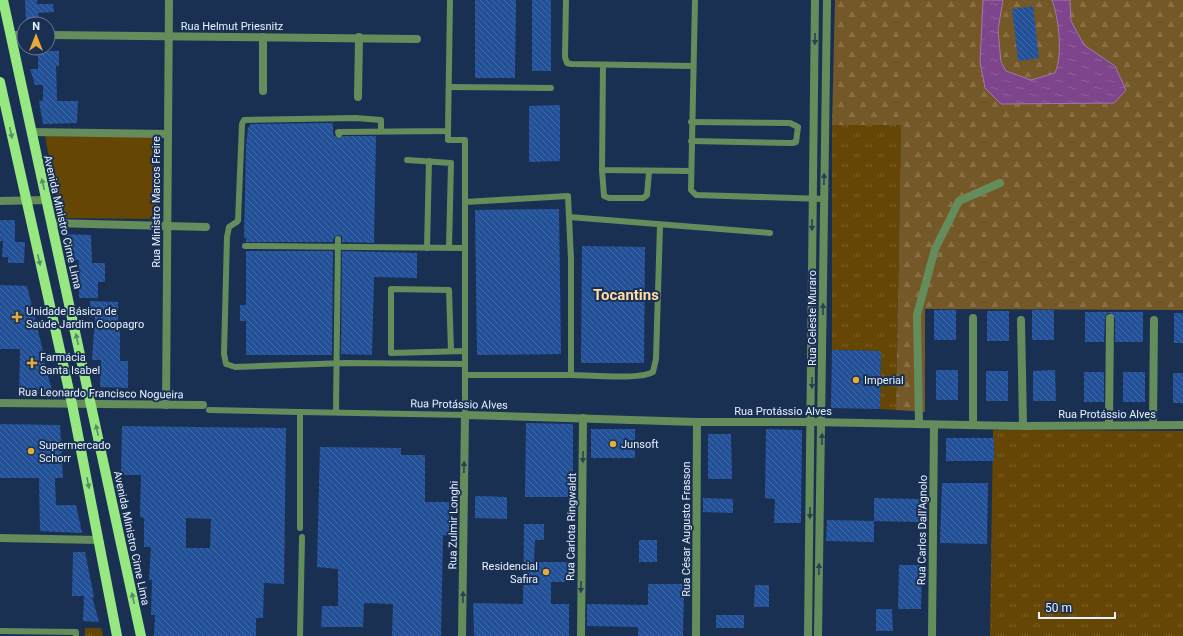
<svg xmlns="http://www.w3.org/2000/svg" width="1183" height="636" font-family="Roboto,sans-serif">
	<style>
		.grass { fill: url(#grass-tufts) }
		.forest { fill: url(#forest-firs) }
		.park { fill: #654604 }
		.water { fill: url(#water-ripples); stroke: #9e79ae }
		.building { fill: url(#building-back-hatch); fill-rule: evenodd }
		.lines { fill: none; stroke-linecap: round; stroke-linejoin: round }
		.lane { stroke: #658c5b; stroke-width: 6 }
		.street { stroke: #658c5b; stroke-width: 8 }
		.primary { stroke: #97e881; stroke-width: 10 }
		.oneway { fill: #284255 }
		.oneway2 { fill: #588c6a }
		.poi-dot { fill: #e8ab37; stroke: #193053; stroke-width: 1.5 }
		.labels { text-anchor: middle; stroke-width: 4; stroke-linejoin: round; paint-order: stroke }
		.street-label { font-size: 11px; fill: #e8f1ff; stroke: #193053 }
		.poi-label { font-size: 11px; fill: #e8f1ff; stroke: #193053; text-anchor: start }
		.district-label { font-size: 15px; font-weight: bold; fill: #fedca5; stroke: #193053 }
	</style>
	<defs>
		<pattern id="grass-tufts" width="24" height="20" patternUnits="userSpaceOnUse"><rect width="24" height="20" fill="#654604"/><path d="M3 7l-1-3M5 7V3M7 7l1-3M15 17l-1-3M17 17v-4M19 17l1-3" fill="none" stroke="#7b612a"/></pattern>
		<pattern id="forest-firs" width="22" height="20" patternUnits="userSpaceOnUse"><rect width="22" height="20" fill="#745827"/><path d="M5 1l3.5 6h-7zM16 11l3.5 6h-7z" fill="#887047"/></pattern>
		<pattern id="water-ripples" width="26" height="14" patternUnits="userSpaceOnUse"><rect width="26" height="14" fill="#7e458c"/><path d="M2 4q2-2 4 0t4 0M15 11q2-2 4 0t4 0" fill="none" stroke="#90609d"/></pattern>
		<pattern id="building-back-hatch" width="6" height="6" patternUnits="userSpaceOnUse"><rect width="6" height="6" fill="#235197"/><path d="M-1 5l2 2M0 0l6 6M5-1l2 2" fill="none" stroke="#436aa7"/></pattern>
	</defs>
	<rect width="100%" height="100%" fill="#193053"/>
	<g class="grass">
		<polygon points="832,125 901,125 896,410 880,409 881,351 832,350"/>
		<polygon points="993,430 1183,431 1183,636 990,636"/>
		<polygon points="85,628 101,628 103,636 85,636"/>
	</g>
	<polygon class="forest" points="835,0 1183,0 1183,310 925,309 925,412 896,410 901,125 832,125"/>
	<polygon class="park" points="45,136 159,137 158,219 60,218"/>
	<path class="water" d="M983 0H1003L998 30 1001 62 1006 71 1031 80 1055 73C1063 56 1059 18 1052 0H1070L1071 21 1084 45 1115 66 1126 90 1114 103 1001 104 985 88 980 62Z"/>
	<g class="building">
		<polygon points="25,0 37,0 37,4 53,4 54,12 38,13 39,21 26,21"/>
		<polygon points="475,0 516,0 515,78 475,78"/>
		<rect x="532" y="0" width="19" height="71"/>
		<polygon points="1033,6 1039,58 1018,61 1012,9"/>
		<polygon points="38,51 59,51 59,66 56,66 57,101 78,101 77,123 43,124 39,101 43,101 43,85 35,85 30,69 38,69"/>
		<polygon points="560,105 560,161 529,162 529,106"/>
		<polygon points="333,123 333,135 338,139 343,136 376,136 374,243 342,242 342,236 338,235 334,237 333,242 246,242 246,238 244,238 246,146 248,128 251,124"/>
		<polygon points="559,209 561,354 477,355 475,210"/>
		<polygon points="0,220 15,220 15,242 25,242 24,263 8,263 8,257 2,257 3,241 0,241"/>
		<polygon points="64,234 91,235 92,263 105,263 105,282 98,282 98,298 79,298 79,260 70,260"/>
		<polygon points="582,246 645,247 644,363 581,363"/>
		<polygon points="246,251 333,251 332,355 246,355 246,321 240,321 240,305 246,305"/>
		<polygon points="342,251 417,253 417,278 374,277 372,355 341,354"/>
		<polygon points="0,285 27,286 43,351 41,351 53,394 19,394 20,349 0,349"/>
		<polygon points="90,301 118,302 118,321 120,321 120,361 128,361 128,388 100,387 101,360 92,360 95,317 90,317"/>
		<rect x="934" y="310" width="22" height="30"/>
		<rect x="1032" y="310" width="22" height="30"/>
		<rect x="987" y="311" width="22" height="30"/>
		<polygon points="1085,312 1143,312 1143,342 1115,342 1115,318 1110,313 1107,313 1105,318 1104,342 1085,342"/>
		<rect x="1174" y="313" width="9" height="30"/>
		<polygon points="832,350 881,351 880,409 831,408"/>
		<rect x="936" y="370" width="22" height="30"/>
		<polygon points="1055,370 1056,401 1033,401 1033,371"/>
		<rect x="986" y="371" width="22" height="30"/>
		<rect x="1084" y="372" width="20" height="30"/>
		<rect x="1123" y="372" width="22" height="30"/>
		<rect x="1173" y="373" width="10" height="30"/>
		<polygon points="526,423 573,424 573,497 525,497"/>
		<polygon points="0,424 60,425 63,478 55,478 56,505 76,505 82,533 40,531 39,478 0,478"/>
		<path d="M122 426 286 428 284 584 264 583 263 618H256V636H154L155 615H151L152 580H149L151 547H144V518L140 517 141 475H121ZM186 518 211 519 210 548H186Z"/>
		<rect x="591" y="429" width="44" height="29"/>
		<polygon points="766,429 802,430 801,523 774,523 775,499 765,498"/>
		<polygon points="708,434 731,434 732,479 708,479"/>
		<rect x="946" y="438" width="48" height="23"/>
		<polygon points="320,447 401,448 401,455 425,455 425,502 449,502 449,536 443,535 441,636 392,636 393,604 364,603 363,627 321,627 322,606 338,606 338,569 317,567"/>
		<polygon points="942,483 988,483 987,544 940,543"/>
		<polygon points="475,496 507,497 507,519 475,518"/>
		<polygon points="703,498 733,499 733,513 703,512"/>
		<polygon points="874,498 919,499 919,522 874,521"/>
		<polygon points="827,520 874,521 874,542 826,541"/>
		<polygon points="524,524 544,524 544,540 535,540 534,562 569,562 569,582 551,582 551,604 569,604 569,636 474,636 473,603 523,604"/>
		<rect x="639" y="540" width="18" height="22"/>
		<polygon points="73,552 85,552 94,597 92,597 99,622 83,621 84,596 72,596"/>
		<polygon points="899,565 922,565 921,609 898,609"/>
		<polygon points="648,584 684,584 683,636 638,636 638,627 587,626 587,604 648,605"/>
		<polygon points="755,585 769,585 769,607 754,607"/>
		<polygon points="876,609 892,609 893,631 876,631"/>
		<rect x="716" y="615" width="28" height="13"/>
	</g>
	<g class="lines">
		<g class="lane">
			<polyline points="566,0 565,57 567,63 571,64 693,66"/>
			<polyline points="695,0 691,190 696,195 824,199"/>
			<polyline points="603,65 602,170 690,171"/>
			<polyline points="449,87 551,88"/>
			<polyline points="381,131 381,120 356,118 244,120 242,124 238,221 229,227 227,237 224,354 226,364 235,367 346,363 464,364"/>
			<polyline points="448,131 448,140 465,140 465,248"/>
			<polyline points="339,135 338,132 448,131 450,0"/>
			<polyline points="691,141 792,143 796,142 798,127 790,123 691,122"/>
			<polyline points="407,160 451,163 449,248"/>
			<polyline points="602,170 604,196 609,198 643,198 647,195 649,172"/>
			<polyline points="569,217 770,233"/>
			<polyline points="245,246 465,248 465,415 300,412"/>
			<polyline points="427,248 429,161"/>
			<polyline points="451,351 449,290 391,289 391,353 465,351"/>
			<polyline points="465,375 571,375 571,259 568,196 465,202"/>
			<path d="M571 375C588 375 640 380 653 372L656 359 660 225"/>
			<polyline points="209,410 300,412 300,528"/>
			<polyline points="336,412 338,239"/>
			<polyline points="0,631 76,632 76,636"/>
			<polyline points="300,636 302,537"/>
		</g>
		<g class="street">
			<polyline points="11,35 24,35"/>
			<polyline points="48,35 417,39"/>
			<polyline points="263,91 263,37"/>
			<polyline points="358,97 359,37"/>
			<polyline points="31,132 167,134"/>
			<polyline points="0,201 47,200"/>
			<polyline points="52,223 206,227"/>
			<polyline points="1021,320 1023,426"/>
			<polyline points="0,403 203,405"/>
			<polyline points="166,405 169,0"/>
			<polyline points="919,424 917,315 935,249 959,201 1000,183"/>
			<polyline points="973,425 973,318"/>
			<polyline points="1109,425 1110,318"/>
			<polyline points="1153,425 1154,320"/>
			<polyline points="0,538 99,540"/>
			<polyline points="462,636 465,415 697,422 812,422 1023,426 1183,425"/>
			<polyline points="581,636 583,418"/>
			<polyline points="696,636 697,422"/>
			<polyline points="808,636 815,0"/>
			<polyline points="818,636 827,0"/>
			<polyline points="932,636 934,425"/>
		</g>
		<g class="primary">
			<polyline points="3,0 141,636"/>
			<polyline points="0,82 72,404 117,636"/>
		</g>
	</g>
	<defs><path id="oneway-solid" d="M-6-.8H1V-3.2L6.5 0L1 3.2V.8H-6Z"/></defs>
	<g class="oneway">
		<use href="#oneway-solid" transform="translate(815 39) rotate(91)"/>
		<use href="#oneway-solid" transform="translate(824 179) rotate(-89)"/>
		<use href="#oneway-solid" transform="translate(812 225) rotate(90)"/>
		<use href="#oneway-solid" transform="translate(823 309) rotate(-90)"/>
		<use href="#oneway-solid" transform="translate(812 383) rotate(90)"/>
		<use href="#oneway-solid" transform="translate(822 439) rotate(-89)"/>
		<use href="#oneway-solid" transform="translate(583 457) rotate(91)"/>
		<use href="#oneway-solid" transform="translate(464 467) rotate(-89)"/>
		<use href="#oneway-solid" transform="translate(810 513) rotate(91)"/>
		<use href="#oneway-solid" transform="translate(819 569) rotate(-89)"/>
		<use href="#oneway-solid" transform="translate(581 587) rotate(91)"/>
		<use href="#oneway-solid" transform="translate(463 597) rotate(-89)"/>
	</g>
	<g class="oneway2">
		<use href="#oneway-solid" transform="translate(11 133) rotate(78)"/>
		<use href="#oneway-solid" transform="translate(43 184) rotate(-103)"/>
		<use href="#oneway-solid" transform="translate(39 260) rotate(77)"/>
		<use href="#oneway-solid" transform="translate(77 339) rotate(-102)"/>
		<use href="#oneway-solid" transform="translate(97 430) rotate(-102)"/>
		<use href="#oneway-solid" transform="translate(88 483) rotate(79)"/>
		<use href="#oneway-solid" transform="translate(133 598) rotate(-102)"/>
	</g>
	<g class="poi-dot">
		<path d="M15 311h4v4h4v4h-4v4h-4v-4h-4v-4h4z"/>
		<path d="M30 357h4v4h4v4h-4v4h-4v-4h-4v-4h4z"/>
		<circle cx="856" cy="380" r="4"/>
		<circle cx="613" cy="444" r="4"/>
		<circle cx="31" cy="451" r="4"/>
		<circle cx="546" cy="572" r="4"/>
	</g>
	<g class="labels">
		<g class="street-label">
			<text x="232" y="30">Rua Helmut Priesnitz</text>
			<text transform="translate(156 202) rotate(-90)" y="4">Rua Ministro Marcos Freire</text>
			<text transform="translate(63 222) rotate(77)" y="4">Avenida Ministro Cirne Lima</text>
			<text transform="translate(812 318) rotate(-90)" y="4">Rua Celeste Muraro</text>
			<text transform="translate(101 393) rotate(1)" y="4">Rua Leonardo Francisco Nogueira</text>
			<text transform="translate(459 404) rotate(1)" y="4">Rua Protássio Alves</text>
			<text x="783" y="415">Rua Protássio Alves</text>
			<text x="1107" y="418">Rua Protássio Alves</text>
			<text transform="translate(453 525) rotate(-89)" y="4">Rua Zulmir Longhi</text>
			<text transform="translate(571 527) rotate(-89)" y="4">Rua Carlota Ringwaldt</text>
			<text transform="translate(686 529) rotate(-90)" y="4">Rua César Augusto Frasson</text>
			<text transform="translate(922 530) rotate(-89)" y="4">Rua Carlos Dall'Agnolo</text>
			<text transform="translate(132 538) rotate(78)" y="4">Avenida Ministro Cirne Lima</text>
		</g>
		<g class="poi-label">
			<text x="26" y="315">Unidade Básica de<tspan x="26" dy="13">Saúde Jardim Coopagro</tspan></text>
			<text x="40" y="361">Farmácia<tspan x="40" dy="13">Santa Isabel</tspan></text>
			<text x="864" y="384">Imperial</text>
			<text x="621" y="448">Junsoft</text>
			<text x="39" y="449">Supermercado<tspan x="39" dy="13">Schorr</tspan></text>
			<text x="538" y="570" text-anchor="end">Residencial<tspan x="538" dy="13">Safira</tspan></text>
		</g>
		<g class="district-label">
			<text x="626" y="300">Tocantins</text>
		</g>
	</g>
	<g transform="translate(36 36)"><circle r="19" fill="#193053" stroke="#6c7d98"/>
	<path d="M0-3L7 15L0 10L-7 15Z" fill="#e8ab37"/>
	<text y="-6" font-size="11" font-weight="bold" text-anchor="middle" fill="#e8f1ff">N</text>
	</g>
	<path d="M1039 612v6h76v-6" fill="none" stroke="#e8f1ff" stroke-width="2"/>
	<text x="1045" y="612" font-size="12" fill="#e8f1ff" stroke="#193053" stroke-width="3" paint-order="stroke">50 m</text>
</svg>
